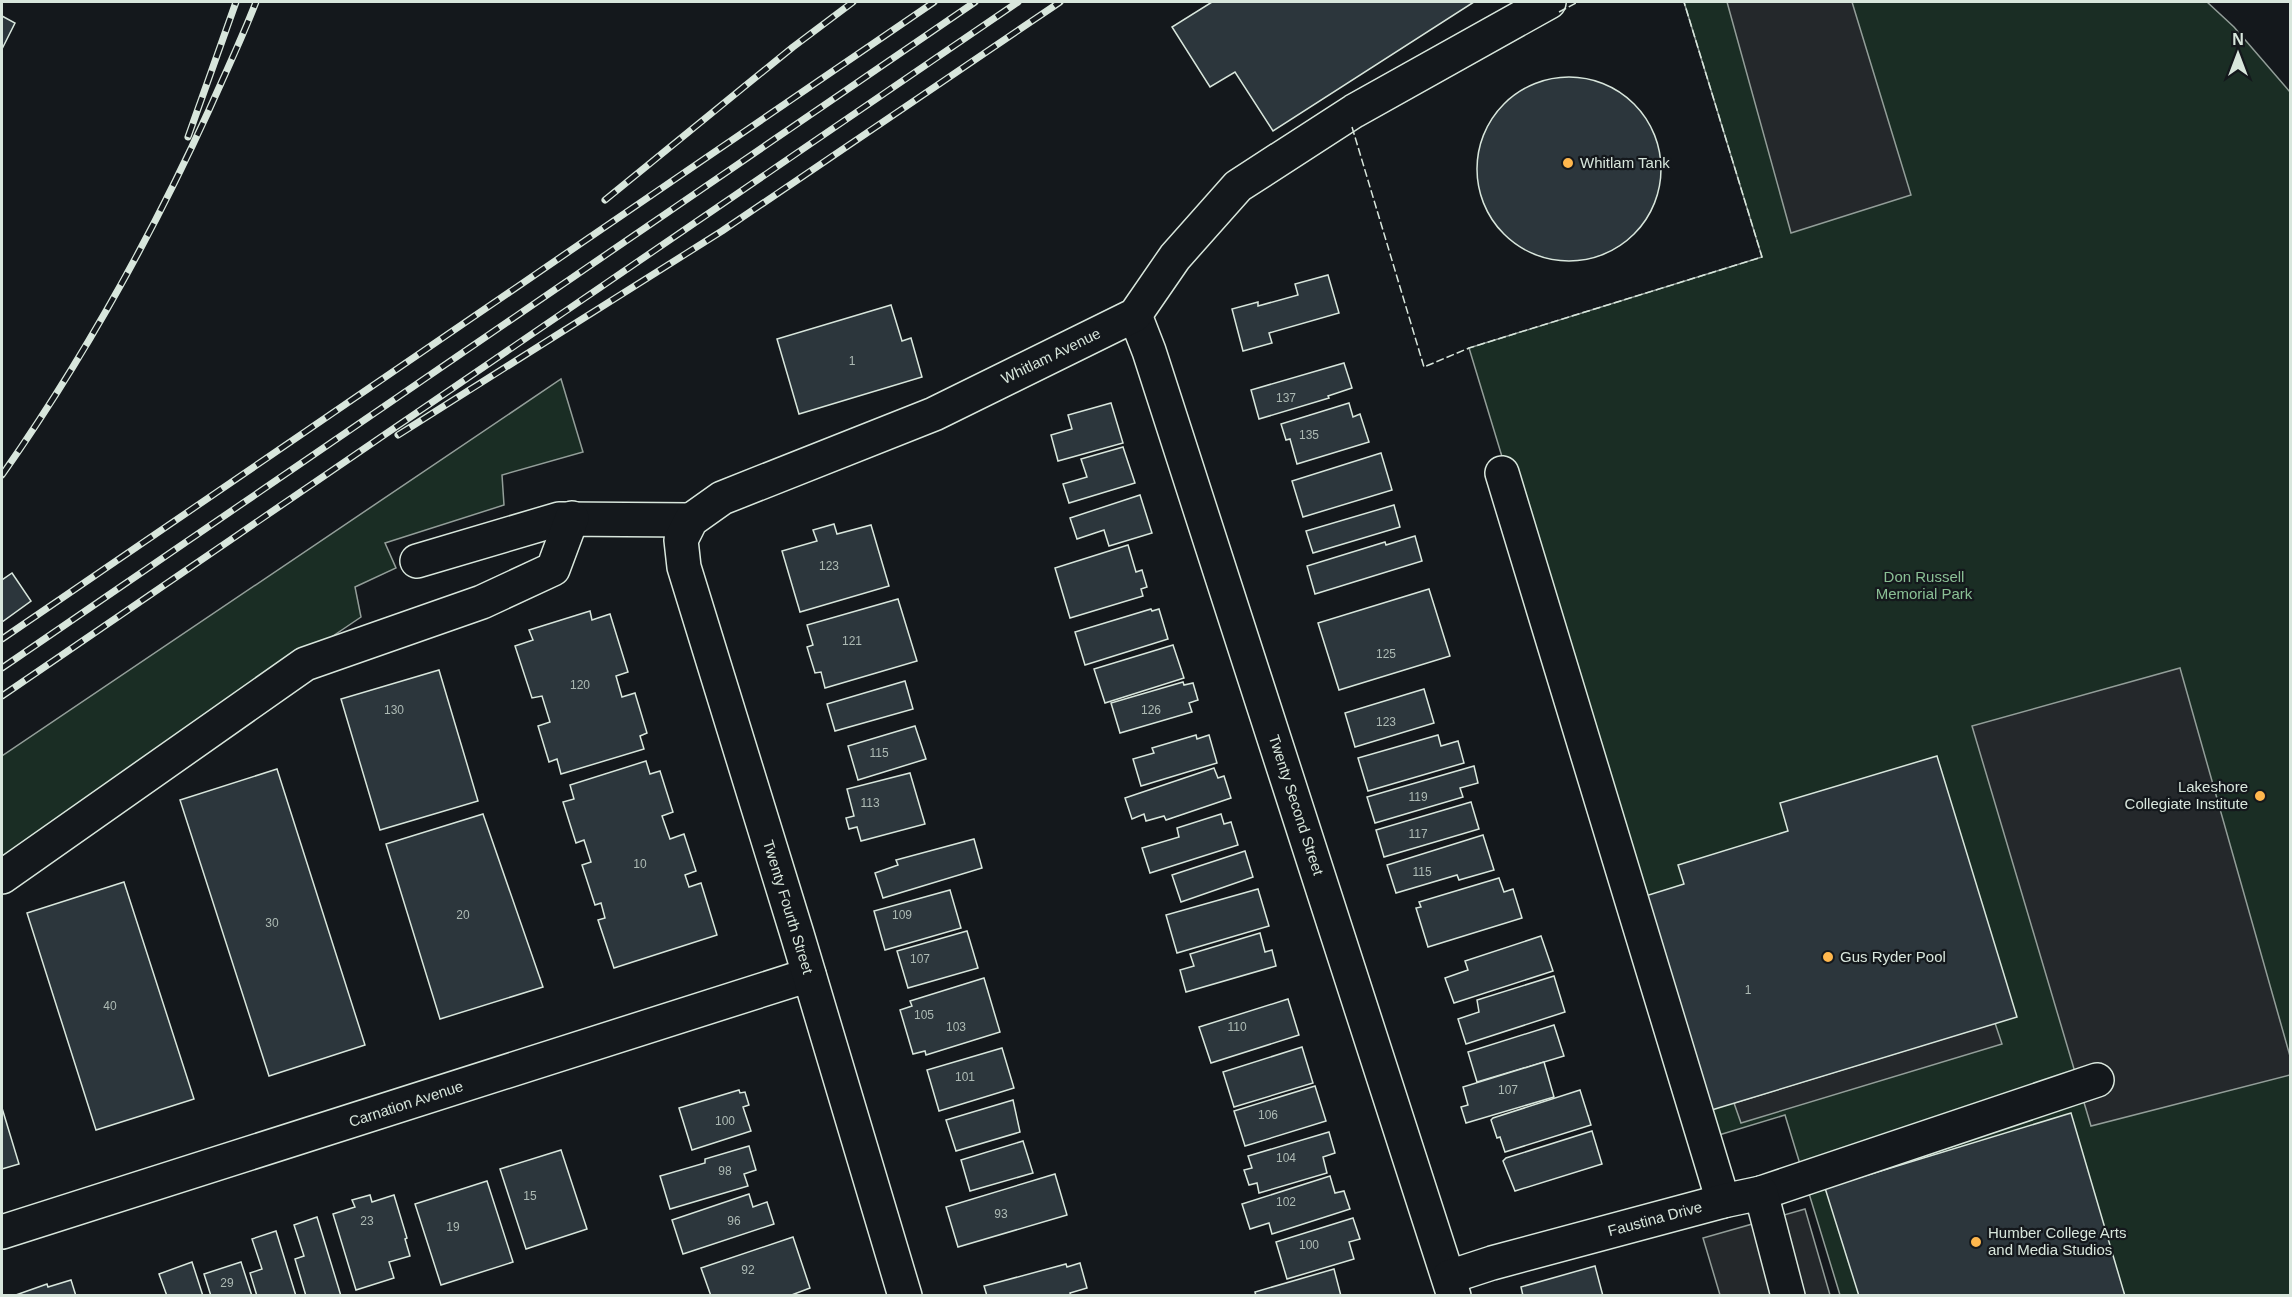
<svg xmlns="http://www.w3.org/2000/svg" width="2292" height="1297" font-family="Helvetica,sans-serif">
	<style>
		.green { fill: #1a2d24; stroke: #939e99; stroke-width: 1.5 }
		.parking { fill: #24282b; stroke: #939e99; stroke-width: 1.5 }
		.building { fill: #2c363c; stroke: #d8e6dc; stroke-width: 1.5 }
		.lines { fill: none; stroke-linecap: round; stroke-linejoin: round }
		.minor-casing { stroke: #d8e6dc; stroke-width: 36 }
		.minor { stroke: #14181c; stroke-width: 33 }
		.rail-casing { stroke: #d8e6dc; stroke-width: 7 }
		.rail { stroke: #14181c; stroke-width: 4.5; stroke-dasharray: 14; stroke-linecap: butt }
		.fence { stroke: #d8e6dc; stroke-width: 1.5; stroke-dasharray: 8 3; stroke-linecap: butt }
		.poi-dot { fill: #ffb74d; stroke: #14181c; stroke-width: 2 }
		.labels { text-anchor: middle; stroke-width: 4.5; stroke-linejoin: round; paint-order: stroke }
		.number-label { font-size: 12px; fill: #adbab4 }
		.poi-label { font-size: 15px; fill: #d8e6dc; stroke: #14181c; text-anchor: start }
		.street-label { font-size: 15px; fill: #d8e6dc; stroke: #14181c }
		.park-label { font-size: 15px; fill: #8ac095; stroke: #14181c }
	</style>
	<rect width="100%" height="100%" fill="#14181c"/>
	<g class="green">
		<polygon points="1684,2 2207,2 2234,27 2290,92 2290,1295 1840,1295 1785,1115 1709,1138 1469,348 1762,257"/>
		<polygon points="561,379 583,452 502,475 504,505 385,543 396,568 355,587 361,617 2,860 2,756"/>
	</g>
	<g class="parking">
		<polygon points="1727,2 1852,2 1911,195 1791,233"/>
		<polygon points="2180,668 2290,1056 2290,1075 2091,1126 1972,726"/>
		<polygon points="1995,1023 2002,1044 1741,1123 1734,1103"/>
		<polygon points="1805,1209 1830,1295 1720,1295 1703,1238"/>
	</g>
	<g class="building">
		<polygon points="1212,2 1474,2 1273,131 1235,72 1210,87 1172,27"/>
		<polygon points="2,16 15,23 2,49"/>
		<circle cx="1569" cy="169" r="92"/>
		<polygon points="1328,275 1339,313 1269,333 1272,343 1243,351 1232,309 1258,302 1258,306 1298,295 1295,284"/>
		<polygon points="891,305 902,341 911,338 922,377 799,414 777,339"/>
		<polygon points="1344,363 1352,388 1328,396 1329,398 1259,419 1251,390"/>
		<polygon points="1111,403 1123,443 1058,461 1051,435 1072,429 1068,415"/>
		<polygon points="1349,403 1353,417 1360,414 1369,442 1297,464 1290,439 1286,440 1281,424"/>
		<polygon points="1123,447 1135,483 1069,503 1063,484 1087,477 1081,459"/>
		<polygon points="1381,453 1392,490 1303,517 1292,481"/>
		<polygon points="1140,495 1152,533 1109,546 1104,530 1077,539 1070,518"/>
		<polygon points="1394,505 1400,527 1313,553 1306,531"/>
		<polygon points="834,524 837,534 871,525 889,586 800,612 782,551 817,541 813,530"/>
		<polygon points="1415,536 1422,561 1315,594 1307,566 1385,542 1386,545"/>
		<polygon points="1128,545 1136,572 1142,570 1147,587 1141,589 1143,596 1070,618 1055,568"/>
		<polygon points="12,573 31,601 2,622 2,580"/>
		<polygon points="1429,589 1450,656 1339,690 1318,623"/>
		<polygon points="898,599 917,661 825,688 821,672 815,673 807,647 813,645 807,625"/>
		<polygon points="1151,609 1152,611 1159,609 1168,639 1085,665 1075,632"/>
		<polygon points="590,611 592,620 610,614 628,672 616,676 622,697 635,693 647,733 640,736 644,749 561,774 557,759 549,762 538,726 550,722 542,696 532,698 515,646 533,640 529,630"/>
		<polygon points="1173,645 1184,678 1105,703 1094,669"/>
		<polygon points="439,670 478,801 380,830 341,699"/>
		<polygon points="905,681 913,709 835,731 827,704"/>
		<polygon points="1183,682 1184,685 1193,683 1198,700 1189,703 1192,712 1120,733 1111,703"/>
		<polygon points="1424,689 1434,723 1355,747 1345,713"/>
		<polygon points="915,726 926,759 858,780 848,746"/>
		<polygon points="1196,735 1197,739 1209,735 1217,763 1141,786 1133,759 1154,753 1152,748"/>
		<polygon points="1438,735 1441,746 1458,741 1464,763 1368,791 1358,758"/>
		<polygon points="1937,756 2017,1017 1705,1112 1639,898 1684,884 1678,865 1788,831 1780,803"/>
		<polygon points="646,761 650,774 660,771 673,812 662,816 670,839 684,834 696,871 685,875 689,887 701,883 717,935 614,968 598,920 605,918 601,903 595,905 582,865 591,862 584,840 576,843 563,802 574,799 570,785"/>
		<polygon points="1474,766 1478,783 1460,788 1463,797 1375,823 1367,797"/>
		<polygon points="1214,768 1218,778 1224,776 1231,798 1166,820 1164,816 1146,821 1144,814 1132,819 1125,798"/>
		<polygon points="277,769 365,1045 269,1076 180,800"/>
		<polygon points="910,773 925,824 861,841 857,827 849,829 846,818 854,816 847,789"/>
		<polygon points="1471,802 1479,829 1384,857 1376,830"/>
		<polygon points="483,814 543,987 440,1019 386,844"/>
		<polygon points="1221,814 1224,824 1231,822 1238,845 1150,873 1142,848 1179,837 1177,828"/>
		<polygon points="1483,835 1494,870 1459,880 1457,875 1396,893 1387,865"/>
		<polygon points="974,839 982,868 883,898 875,873 898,865 896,860"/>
		<polygon points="1245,851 1253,877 1181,902 1172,875"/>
		<polygon points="1499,878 1504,892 1513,889 1522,918 1428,947 1416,908 1421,907 1419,902"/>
		<polygon points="124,882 194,1099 96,1130 27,913"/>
		<polygon points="1258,889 1269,926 1177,953 1166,915"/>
		<polygon points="950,890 961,928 885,950 874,911"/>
		<polygon points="967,931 978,968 908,988 897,951"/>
		<polygon points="1260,933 1265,952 1272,950 1276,966 1186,992 1180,970 1194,966 1190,954"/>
		<polygon points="1541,936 1553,971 1454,1003 1445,978 1468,970 1465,961"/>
		<polygon points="1554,976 1565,1012 1466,1044 1458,1019 1479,1012 1477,1000"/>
		<polygon points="984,978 1000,1032 926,1055 925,1051 913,1054 900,1010 912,1006 910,1001"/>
		<polygon points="1288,999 1299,1035 1211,1063 1199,1027"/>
		<polygon points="1554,1025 1564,1056 1477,1082 1468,1052"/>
		<polygon points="1302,1047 1313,1083 1234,1107 1223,1072"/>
		<polygon points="1002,1048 1014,1088 939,1111 927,1070"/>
		<polygon points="1544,1062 1554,1097 1466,1123 1461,1107 1468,1105 1463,1087"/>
		<polygon points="1315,1086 1326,1121 1245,1146 1234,1111"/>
		<polygon points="739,1090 740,1093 745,1092 749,1105 743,1107 751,1131 692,1150 679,1108"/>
		<polygon points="1580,1090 1591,1125 1505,1152 1500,1137 1497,1138 1491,1120 1493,1118"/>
		<polygon points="1013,1100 1020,1132 956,1151 946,1120"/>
		<polygon points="2,1108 19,1164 2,1169"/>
		<polygon points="2071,1113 2125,1296 1859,1296 1825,1188"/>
		<polygon points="1592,1131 1602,1164 1515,1191 1503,1161 1506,1158"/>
		<polygon points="1329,1132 1335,1153 1323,1157 1327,1173 1259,1193 1257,1183 1249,1185 1244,1170 1252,1168 1248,1156"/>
		<polygon points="1023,1141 1033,1173 970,1191 961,1160"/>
		<polygon points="749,1146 756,1170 744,1174 748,1186 670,1209 660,1176 705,1163 705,1159"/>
		<polygon points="561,1150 587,1229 526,1249 500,1169"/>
		<polygon points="1055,1174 1067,1215 958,1247 946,1207"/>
		<polygon points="1330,1176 1335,1193 1344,1191 1350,1209 1272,1234 1269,1223 1250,1229 1242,1204"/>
		<polygon points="487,1181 513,1262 441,1285 415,1204"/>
		<polygon points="749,1194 753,1207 767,1202 774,1224 683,1254 672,1220"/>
		<polygon points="370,1195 372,1202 394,1195 407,1238 405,1239 410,1256 389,1262 394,1278 356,1290 333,1214 355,1207 352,1200"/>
		<polygon points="317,1217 341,1296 306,1296 295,1259 304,1256 294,1225"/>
		<polygon points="1353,1218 1360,1239 1349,1242 1354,1259 1287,1279 1276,1242"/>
		<polygon points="276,1231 296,1296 257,1296 250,1273 262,1269 252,1239"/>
		<polygon points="793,1237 810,1288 789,1296 711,1296 701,1268"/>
		<polygon points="192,1262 203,1296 167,1296 159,1274"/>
		<polygon points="241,1262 252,1296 211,1296 204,1274"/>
		<polygon points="1080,1263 1087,1288 1070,1293 1071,1296 987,1296 984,1286 1066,1264 1067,1267"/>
		<polygon points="1595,1266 1603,1296 1523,1296 1521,1287"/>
		<polygon points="1334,1269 1341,1296 1256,1296 1255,1292"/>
		<polygon points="71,1280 76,1296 13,1296 47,1284 48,1287"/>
	</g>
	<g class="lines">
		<defs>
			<g id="minor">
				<polyline points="1135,315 1149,351 1454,1296"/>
				<polyline points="1502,473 1723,1201"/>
				<polyline points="417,561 559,519 691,520"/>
				<polyline points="2,877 305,664 482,602 553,569 572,518"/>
				<polyline points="1761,1193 2097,1080"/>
				<polyline points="2,1232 809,975"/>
				<polyline points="1449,1277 1492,1263 1723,1201 1761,1193 1788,1296"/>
				<polyline points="905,1296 797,934 684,567 681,540 691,520 722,498 934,414 1135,315 1175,257 1238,186 1354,111 1549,2"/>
			</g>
		</defs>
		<use href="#minor" class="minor-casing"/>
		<use href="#minor" class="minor"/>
		<defs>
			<g id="rail">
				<polyline points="188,137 236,2"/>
				<polyline points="605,200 793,47 853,2"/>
				<polyline points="398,435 722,231 1060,2"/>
				<path d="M2 475C82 361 151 237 209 110 225 74 242 38 256 2"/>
				<polyline points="2,639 934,2"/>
				<polyline points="2,668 975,2"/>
				<polyline points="2,696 1018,2"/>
			</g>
		</defs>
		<use href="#rail" class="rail-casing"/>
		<use href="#rail" class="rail"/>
		<g class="fence">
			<polyline points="1559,12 1578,2"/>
			<polyline points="1352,127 1424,367 1469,348 1762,257 1684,2"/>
		</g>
	</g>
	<g class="poi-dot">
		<circle cx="1568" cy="163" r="6"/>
		<circle cx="2260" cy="796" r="6"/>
		<circle cx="1828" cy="957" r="6"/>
		<circle cx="1976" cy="1242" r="6"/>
	</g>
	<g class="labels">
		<g class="number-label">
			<text x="852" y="365">1</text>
			<text x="1286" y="402">137</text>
			<text x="1309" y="439">135</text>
			<text x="829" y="570">123</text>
			<text x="852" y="645">121</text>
			<text x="1386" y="658">125</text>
			<text x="580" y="689">120</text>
			<text x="394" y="714">130</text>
			<text x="1151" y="714">126</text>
			<text x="1386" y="726">123</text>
			<text x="879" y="757">115</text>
			<text x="1418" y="801">119</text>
			<text x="870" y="807">113</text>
			<text x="1418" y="838">117</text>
			<text x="640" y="868">10</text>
			<text x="1422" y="876">115</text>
			<text x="463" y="919">20</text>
			<text x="902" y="919">109</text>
			<text x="272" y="927">30</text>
			<text x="920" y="963">107</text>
			<text x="1748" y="994">1</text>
			<text x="110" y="1010">40</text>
			<text x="924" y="1019">105</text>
			<text x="956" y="1031">103</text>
			<text x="1237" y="1031">110</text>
			<text x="965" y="1081">101</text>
			<text x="1508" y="1094">107</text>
			<text x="1268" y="1119">106</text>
			<text x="725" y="1125">100</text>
			<text x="1286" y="1162">104</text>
			<text x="725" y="1175">98</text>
			<text x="530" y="1200">15</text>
			<text x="1286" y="1206">102</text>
			<text x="1001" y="1218">93</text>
			<text x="367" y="1225">23</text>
			<text x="734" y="1225">96</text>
			<text x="453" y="1231">19</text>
			<text x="1309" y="1249">100</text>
			<text x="748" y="1274">92</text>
			<text x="227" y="1287">29</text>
		</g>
		<g class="poi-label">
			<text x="1580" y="168">Whitlam Tank</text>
			<text x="2248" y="792" text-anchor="end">Lakeshore<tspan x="2248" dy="17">Collegiate Institute</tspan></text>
			<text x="1840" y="962">Gus Ryder Pool</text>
			<text x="1988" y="1238">Humber College Arts<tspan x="1988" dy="17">and Media Studios</tspan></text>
		</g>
		<g class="street-label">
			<text transform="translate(1051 356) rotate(-26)" y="5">Whitlam Avenue</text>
			<text transform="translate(1296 805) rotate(72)" y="5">Twenty Second Street</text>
			<text transform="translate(788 907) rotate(73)" y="5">Twenty Fourth Street</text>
			<text transform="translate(406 1104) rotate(-18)" y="5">Carnation Avenue</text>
			<text transform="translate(1655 1219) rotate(-15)" y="5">Faustina Drive</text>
		</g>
		<g class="park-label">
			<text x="1924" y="582">Don Russell<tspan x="1924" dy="17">Memorial Park</tspan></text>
		</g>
	</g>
	<rect width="2292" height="1297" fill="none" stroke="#d8e6dc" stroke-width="6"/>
	<g transform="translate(2238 54)" stroke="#14181c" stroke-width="4.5" paint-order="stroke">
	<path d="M0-4.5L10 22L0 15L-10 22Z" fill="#d8e6dc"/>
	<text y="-9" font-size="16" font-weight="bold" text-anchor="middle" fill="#d8e6dc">N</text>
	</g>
</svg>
